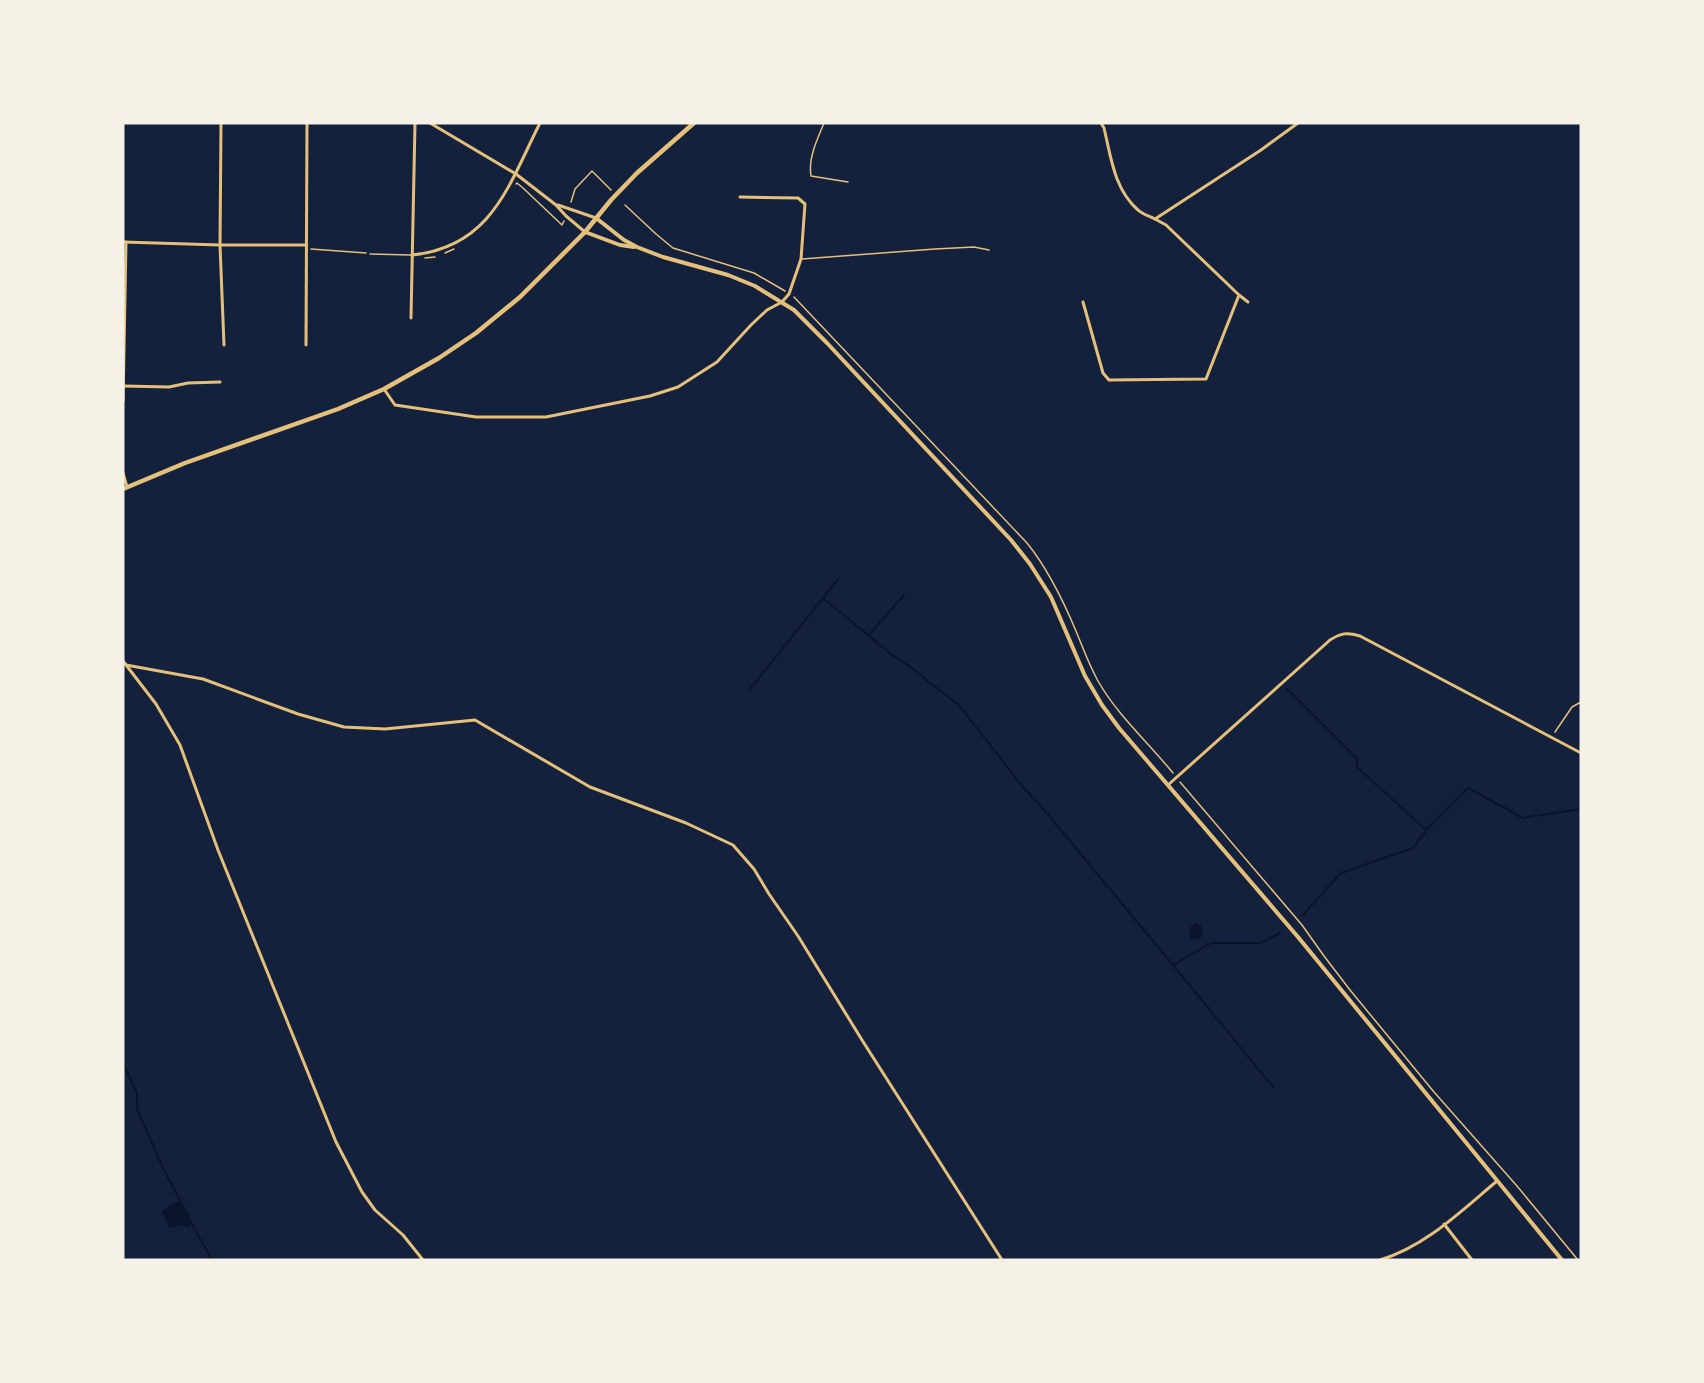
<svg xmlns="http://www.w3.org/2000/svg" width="1704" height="1383" font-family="Merriweather,serif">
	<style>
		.water { fill: #0b132b }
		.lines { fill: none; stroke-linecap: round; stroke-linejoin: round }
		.stream { stroke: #0b132b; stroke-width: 2 }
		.path { stroke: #e5c07b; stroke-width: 1.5 }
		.service { stroke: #e5c07b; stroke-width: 1.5 }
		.minor { stroke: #e5c07b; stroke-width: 3 }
		.tertiary { stroke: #e5c07b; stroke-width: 4 }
		.secondary { stroke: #e5c07b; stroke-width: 4.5 }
	</style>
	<rect width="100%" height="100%" fill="#14213d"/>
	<g class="water">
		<path d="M1196 923 1201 926 1203 933 1199 940 1194 938 1191 940C1188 935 1189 929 1193 924Z"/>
		<polygon points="181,1201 190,1216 191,1225 187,1228 182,1225 169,1228 162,1211 176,1202"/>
	</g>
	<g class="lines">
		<g class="stream">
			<polyline points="823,598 891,654 916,671 930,683 959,705 1022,786 1040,805 1173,965 1211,943 1261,943 1280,933"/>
			<polyline points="869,635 904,595"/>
			<polyline points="750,689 838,579"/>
			<polyline points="1287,689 1357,759 1357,767 1426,830 1468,788 1523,818 1581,809"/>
			<polyline points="1302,916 1341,873 1413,848 1426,831"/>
			<polyline points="1173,965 1273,1087"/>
			<polyline points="123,1063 137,1093 137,1109 164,1170 181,1202"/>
			<polyline points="190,1221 212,1260"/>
		</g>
		<g class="path">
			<polyline points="516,184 517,183 523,188 562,225 564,221"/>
			<polyline points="571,202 575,189 592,171 611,190"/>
			<polyline points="625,205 656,234 673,248 754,273 785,291"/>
			<polyline points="311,249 366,253"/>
			<polyline points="445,253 454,249"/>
			<polyline points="425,258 435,257"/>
			<path d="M794 297 1027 543C1048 569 1063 600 1076 631 1083 648 1089 665 1098 681 1118 716 1148 742 1173 773"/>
			<polyline points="1555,732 1572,707 1581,702"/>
			<polyline points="1180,782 1302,925 1324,956 1350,990 1434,1092 1517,1186 1578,1260"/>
		</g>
		<g class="service">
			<path d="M824 123C817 140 808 158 811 176L848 182"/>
			<polyline points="370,254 411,255"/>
			<polyline points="802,259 935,249 974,247 989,250"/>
		</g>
		<g class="minor">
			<polyline points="430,123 516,174 556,205 566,216 585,232"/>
			<path d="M1101 123 1104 128C1111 157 1114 189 1138 210 1142 214 1149 216 1155 219L1261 150 1298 123"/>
			<polyline points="221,125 220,245 224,345"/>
			<polyline points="558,205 596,218"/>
			<polyline points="123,242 220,245 306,245"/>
			<path d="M412 255C492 247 509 184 540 123"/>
			<polyline points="1239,295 1248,302"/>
			<polyline points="1083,302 1103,373 1109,380 1206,379 1239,295 1166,225 1155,219"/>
			<polyline points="411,318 415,123"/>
			<polyline points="306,345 307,123"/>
			<polyline points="124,386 169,387 188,383 220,382"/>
			<polyline points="384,389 395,405 476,417 546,417 650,396 678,387 717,362 751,325 767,310 782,302 789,294 801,259 805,204 798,198 740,197"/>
			<polyline points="123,402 126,242"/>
			<polyline points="123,473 127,487"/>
			<polyline points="123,661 156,704 180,745 218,850 336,1142 362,1192 375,1210 403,1235 423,1260"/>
			<polyline points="126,665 203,679 298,714 344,727 385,729 475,720 590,787 686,823 733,845 754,869 769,894 798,936 862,1040 1002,1260"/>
			<path d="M1168 785 1330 640C1341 633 1347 632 1360 636L1581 753"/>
			<polyline points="1444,1224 1472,1260"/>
			<path d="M1380 1260C1426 1246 1461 1211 1497 1181"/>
		</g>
		<g class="tertiary">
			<polyline points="596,218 624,240 637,247 663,257 728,275 755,286 794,310 827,343 1011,540 1030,564 1051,597 1085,676 1102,705 1119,728 1298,937 1562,1260"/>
			<polyline points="585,232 620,245 634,247"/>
		</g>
		<polyline class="secondary" points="123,489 185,463 338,409 384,389 439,358 476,333 520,297 585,232 611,200 637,173 694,123"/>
	</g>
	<rect width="1704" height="1383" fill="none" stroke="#f6f1e7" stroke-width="249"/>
</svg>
